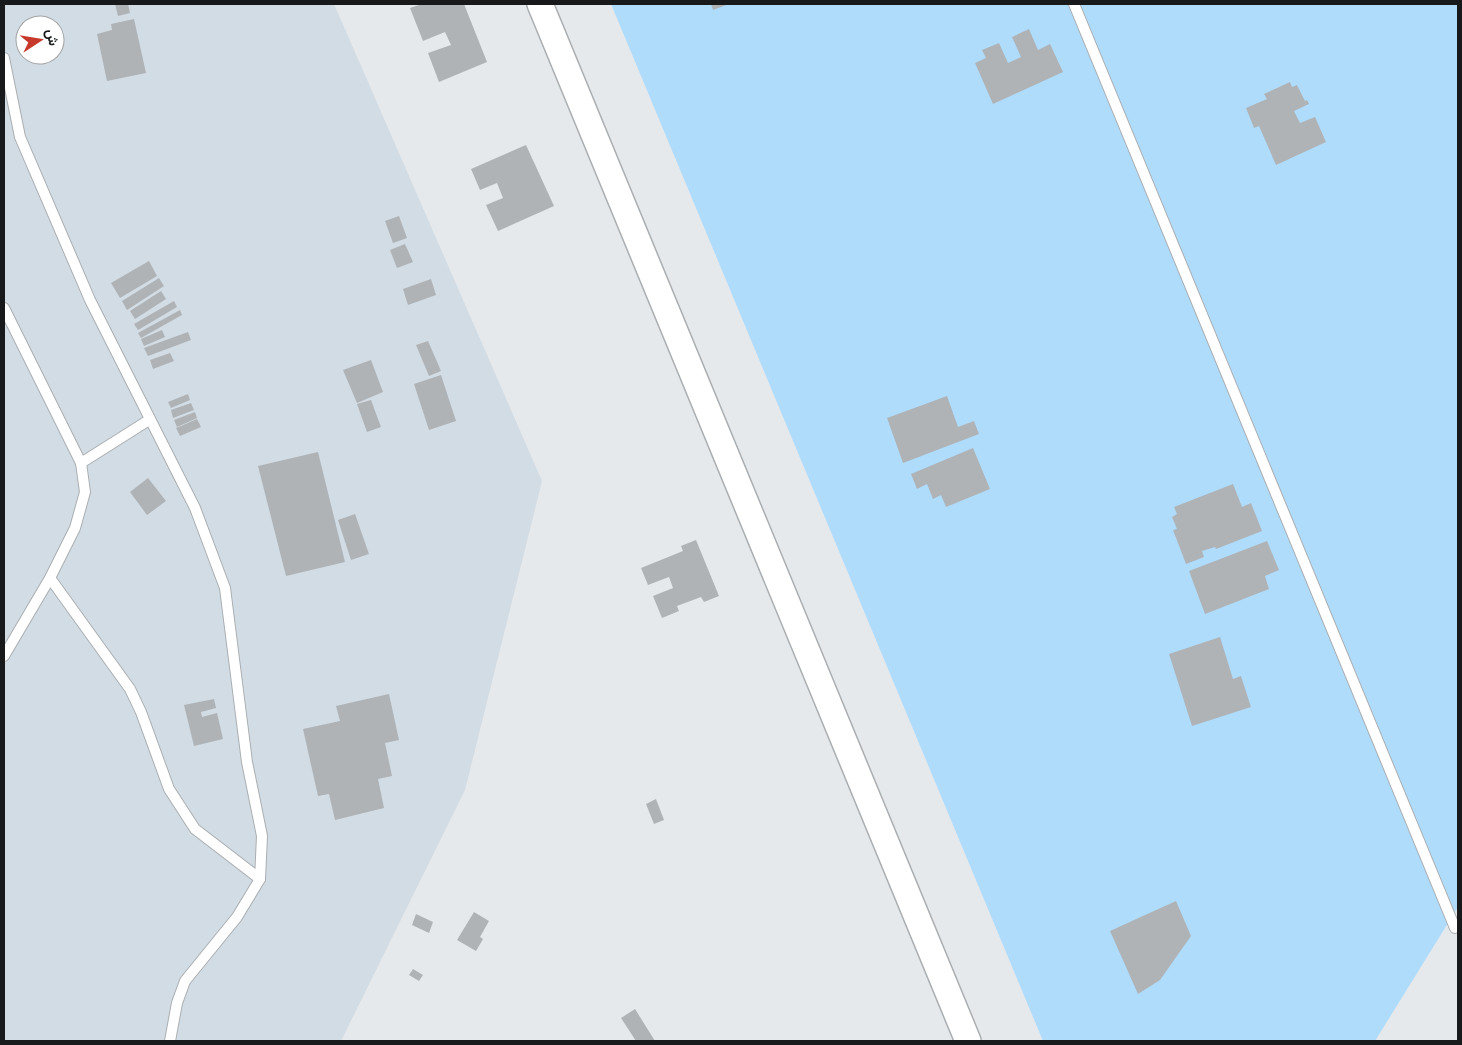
<svg xmlns="http://www.w3.org/2000/svg" width="1462" height="1045" font-family="'Varela Round',Vazirmatn,sans-serif">
	<style>
		.built { fill: #d2dce4; fill-rule: evenodd }
		.green { fill: #b0dcfc }
		.building { fill: #afb3b6 }
		.lines { fill: none; stroke-linecap: round; stroke-linejoin: round }
		.service-casing { stroke: #aaaeb1; stroke-width: 12 }
		.tertiary-casing { stroke: #aaaeb1; stroke-width: 28 }
		.service { stroke: #fff; stroke-width: 10 }
		.tertiary { stroke: #fff; stroke-width: 25 }
	</style>
	<rect width="100%" height="100%" fill="#e5e9ec"/>
	<path class="built" d="M4 4H334L542 481 465 790 341 1041H4ZM25 25H55V55H25Z"/>
	<polygon class="green" points="611,4 1458,4 1458,907 1375,1041 1043,1041"/>
	<g class="building">
		<polygon points="115,4 128,4 130,13 118,16"/>
		<polygon points="422,4 464,4 487,62 439,82 428,53 451,45 445,32 423,41 410,8"/>
		<polygon points="711,4 729,4 713,10"/>
		<polygon points="134,19 146,73 107,81 97,34 112,30 111,24"/>
		<polygon points="1029,29 1038,50 1050,44 1063,72 993,104 975,63 986,58 982,50 999,43 1008,63 1021,57 1012,37"/>
		<polygon points="1290,82 1292,87 1297,85 1305,101 1307,100 1309,104 1294,111 1300,123 1315,117 1326,142 1276,165 1259,126 1254,128 1246,108 1267,99 1264,94"/>
		<polygon points="526,145 554,206 498,231 486,205 503,198 497,183 480,190 471,169"/>
		<polygon points="399,216 407,238 393,243 385,221"/>
		<polygon points="405,244 413,262 397,268 390,250"/>
		<polygon points="149,261 157,276 120,298 111,283"/>
		<polygon points="159,278 164,286 127,310 122,301"/>
		<polygon points="431,279 436,295 408,305 403,289"/>
		<polygon points="161,291 166,299 135,319 130,311"/>
		<polygon points="174,301 177,307 138,330 134,324"/>
		<polygon points="180,310 182,315 141,338 138,333"/>
		<polygon points="162,330 165,337 144,346 141,339"/>
		<polygon points="188,332 191,340 148,356 144,348"/>
		<polygon points="428,341 441,371 429,376 416,345"/>
		<polygon points="170,353 174,361 153,369 150,360"/>
		<polygon points="371,360 383,392 357,403 343,370"/>
		<polygon points="441,375 456,421 429,430 414,384"/>
		<polygon points="188,394 190,400 171,408 168,402"/>
		<polygon points="947,396 958,427 974,421 979,434 903,463 887,418"/>
		<polygon points="371,400 381,427 367,432 357,404"/>
		<polygon points="191,403 194,410 173,418 171,410"/>
		<polygon points="195,412 197,418 177,427 174,420"/>
		<polygon points="197,419 201,427 180,436 176,428"/>
		<polygon points="973,448 990,489 946,507 941,495 933,499 927,484 917,489 911,474"/>
		<polygon points="318,452 345,562 286,576 258,466"/>
		<polygon points="148,478 166,501 147,515 130,492"/>
		<polygon points="1233,484 1242,507 1251,503 1262,531 1216,549 1215,547 1202,551 1204,557 1186,564 1173,530 1177,529 1172,517 1177,514 1174,507"/>
		<polygon points="355,514 369,554 351,560 338,520"/>
		<polygon points="696,540 719,596 704,602 701,597 677,606 679,611 662,618 653,596 673,588 669,577 648,585 641,568 683,551 681,546"/>
		<polygon points="1267,541 1279,570 1265,576 1269,589 1205,614 1189,571"/>
		<polygon points="1220,637 1233,679 1241,676 1251,707 1192,726 1169,654"/>
		<polygon points="389,694 399,740 385,743 392,776 378,779 384,808 335,820 329,794 318,796 303,729 340,721 336,706"/>
		<polygon points="214,699 216,708 201,712 202,717 217,713 223,739 194,746 184,705"/>
		<polygon points="656,799 664,820 654,824 646,804"/>
		<polygon points="1176,901 1191,936 1160,980 1138,994 1110,931"/>
		<polygon points="474,912 489,921 480,937 483,939 476,951 457,940"/>
		<polygon points="416,914 433,922 429,933 412,925"/>
		<polygon points="413,969 423,975 419,981 409,975"/>
		<polygon points="635,1009 655,1041 636,1041 621,1018"/>
	</g>
	<g class="lines">
		<defs>
			<g id="service">
				<polyline points="1074,4 1455,928"/>
				<polyline points="4,58 20,137 90,300 195,508 225,588 247,762 262,836 260,879 237,917 185,981 177,1003 170,1041"/>
				<polyline points="4,308 81,463 85,492 75,528 50,578 4,656"/>
				<polyline points="81,463 149,420"/>
				<polyline points="50,578 130,689 141,712 169,789 195,829 260,879"/>
			</g>
			<polyline id="tertiary" points="540,4 968,1041"/>
		</defs>
		<use href="#service" class="service-casing"/>
		<use href="#tertiary" class="tertiary-casing"/>
		<use href="#service" class="service"/>
		<use href="#tertiary" class="tertiary"/>
	</g>
	<rect width="1462" height="1045" fill="none" stroke="#18191a" stroke-width="10"/>
	<g transform="translate(40 40) rotate(78)"><circle r="24" fill="#ffffff" stroke="#a3a3a3"/>
	<path d="M0-4L9 19L0 12L-9 19Z" fill="#c6392b"/>
	<text y="-8" font-size="14" font-weight="bold" text-anchor="middle" fill="#18191a">ش</text>
	</g>
</svg>
